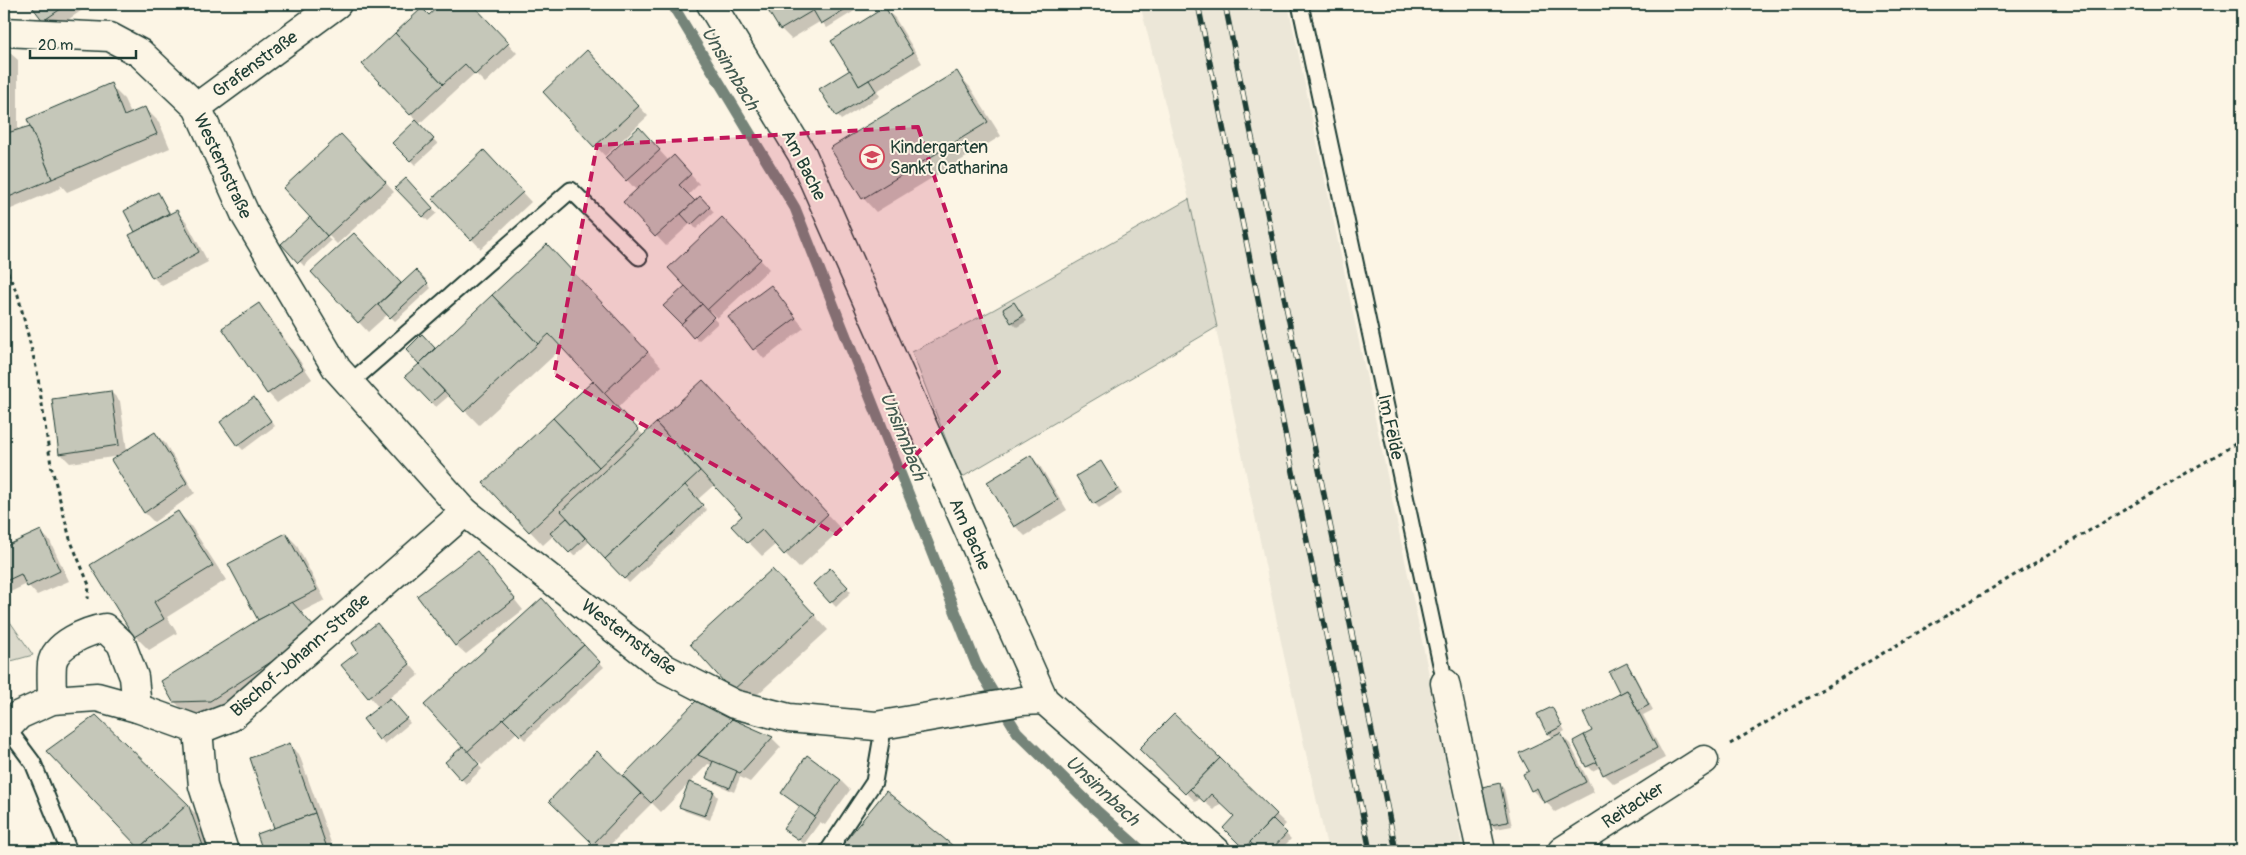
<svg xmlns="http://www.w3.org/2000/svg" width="2246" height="855" font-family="Pangolin,sans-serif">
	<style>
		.built { fill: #ece7d8 }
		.green { fill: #dcdacc; stroke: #7e8c80 }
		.shadow { fill: #0003 }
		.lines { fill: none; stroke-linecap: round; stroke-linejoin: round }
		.stream { stroke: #758479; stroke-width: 11 }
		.building { fill: #c5c7b9; stroke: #1f3d34 }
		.service-casing { stroke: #1f3d34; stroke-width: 19 }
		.minor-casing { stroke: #1f3d34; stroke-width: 31 }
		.path { stroke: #1f3d34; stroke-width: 3; stroke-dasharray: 4 4; stroke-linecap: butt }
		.service { stroke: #fcf5e5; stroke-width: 15 }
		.minor { stroke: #fcf5e5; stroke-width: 28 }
		.rail-casing { stroke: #1f3d34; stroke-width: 5.5 }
		.rail { stroke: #fcf5e5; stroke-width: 4; stroke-dasharray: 11; stroke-linecap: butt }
		.marked { fill: #c2185b; fill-opacity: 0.2; stroke: #c2185b; stroke-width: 4; stroke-dasharray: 10 6; stroke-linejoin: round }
		.labels { text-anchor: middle; stroke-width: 4; stroke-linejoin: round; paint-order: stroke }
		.street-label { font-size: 18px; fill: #1f3d34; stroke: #fcf5e5 }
		.poi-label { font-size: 18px; fill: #1f3d34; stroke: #fcf5e5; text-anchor: start }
		.water-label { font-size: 19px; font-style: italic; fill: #435a51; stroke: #fcf5e5 }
	</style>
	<rect width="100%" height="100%" fill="#fcf5e5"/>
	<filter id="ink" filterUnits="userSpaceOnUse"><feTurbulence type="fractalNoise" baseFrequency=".02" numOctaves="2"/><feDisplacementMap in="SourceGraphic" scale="10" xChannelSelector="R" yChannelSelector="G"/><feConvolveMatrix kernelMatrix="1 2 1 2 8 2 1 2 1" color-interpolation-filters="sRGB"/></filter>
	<g filter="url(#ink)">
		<polygon class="built" points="1140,4 1288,4 1435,703 1463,851 1328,851 1284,656 1189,199"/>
		<g class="green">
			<polygon points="1189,199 1217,327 961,478 912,352 993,310"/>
			<polygon points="4,613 33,655 4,663"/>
		</g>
		<g class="shadow">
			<polygon points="32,4 91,4 53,30"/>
			<polygon points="443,4 471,4 517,53 485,83 475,73 419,124 438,144 415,165 394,143 417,121 410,114 429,17"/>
			<polygon points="766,4 852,4 856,10 827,28 821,21 791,39 781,29"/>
			<polygon points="885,9 895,18 922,63 877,91 880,96 841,120 837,115 850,72"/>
			<polygon points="8,51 18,60 18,132 110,85 124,99 131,114 145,108 159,122 170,148 67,192 60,184 61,188 4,212 4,52"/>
			<polygon points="597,61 648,116 605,156 544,92"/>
			<polygon points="957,73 970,87 1001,136 876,212 863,198"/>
			<polygon points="648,138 669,161 683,166 699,184 688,195 695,202 700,197 714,212 696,229 691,223 666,246 625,203 637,191 627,180"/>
			<polygon points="351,145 394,192 337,244 329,236 327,237 331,241 304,266 283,244 312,218"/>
			<polygon points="494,162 531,202 481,249 434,199"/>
			<polygon points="406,180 437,213 428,221 397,188"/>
			<polygon points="158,194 171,214 176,211 186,221 208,262 162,286 153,277 137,232"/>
			<polygon points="731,228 769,269 717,318 710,311 708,313 718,323 698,341 665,306 685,288"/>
			<polygon points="363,244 401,285 416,271 431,288 395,321 388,314 368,332 312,272"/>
			<polygon points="561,260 661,366 617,408 644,436 703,382 841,529 799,568 776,544 762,556 733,526 743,516 714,485 697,500 707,510 629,583 590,541 574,556 554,535 543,545 485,483 594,381 563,347 479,425 450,395 436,407 407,376 421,364 407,350 422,336 436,350"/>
			<polygon points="771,287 804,328 764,359 730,318"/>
			<polygon points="1014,304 1027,321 1017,327 1012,322"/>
			<polygon points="259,305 268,314 312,379 277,403 268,393"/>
			<polygon points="111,392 120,401 127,451 155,434 165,443 195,493 154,522 145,513 113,460 120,456 70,463 60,453"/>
			<polygon points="254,399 275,426 243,450 238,445"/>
			<polygon points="1031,457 1040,466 1067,510 1025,536 1015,526"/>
			<polygon points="1101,462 1122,494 1099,508 1094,503"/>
			<polygon points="178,512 191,526 226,580 167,617 177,633 149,650 135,636"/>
			<polygon points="41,532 50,541 69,581 37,595 27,584 4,595 4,549"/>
			<polygon points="286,534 296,544 325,600 301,612 327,641 224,714 188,715 174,701 259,621"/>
			<polygon points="477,553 523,610 466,654 456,645"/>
			<polygon points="830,569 851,592 836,607 814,584"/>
			<polygon points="786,584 828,630 747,704 691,644"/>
			<polygon points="555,614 604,667 525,740 517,732 482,765 472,755 470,756 482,769 466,784 447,763 464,747"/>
			<polygon points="377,625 419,675 389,698 410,723 385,744 364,720 379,708 343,665 360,652"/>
			<polygon points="1627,664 1631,669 1653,710 1643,715 1665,758 1614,784 1604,774 1601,767 1592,771 1588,767 1575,741 1594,731 1623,694"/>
			<polygon points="696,702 732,720 772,738 781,747 750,782 740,777 734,792 712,782 707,777 712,765 708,764 661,812 652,803 604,851 602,851 550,801 623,778"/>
			<polygon points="1552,708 1565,731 1560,734 1570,744 1594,792 1555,812 1544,799 1542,800 1532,790 1524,775 1530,772 1553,738 1548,733"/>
			<polygon points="1174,716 1286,824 1281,829 1291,839 1279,851 1248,851 1224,828 1236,816 1222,802 1214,810 1200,798 1196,802 1141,749"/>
			<polygon points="290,745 299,754 334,851 265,851 259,834 276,828"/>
			<polygon points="807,757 841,781 850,790 825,825 820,822 804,844 785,829 800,808 783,793"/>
			<polygon points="689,783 714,792 718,797 710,820 685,811 681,807"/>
			<polygon points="1500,785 1504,789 1512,826 1496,829 1491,825 1483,788"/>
			<polygon points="886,793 957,851 840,851"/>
			<polygon points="187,805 202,820 213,851 141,851 140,847"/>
		</g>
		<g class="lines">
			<polyline class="stream" points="672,4 795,208 976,664 1017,732 1096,810 1142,851"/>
		</g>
		<g class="building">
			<polygon points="30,4 68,4 43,21"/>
			<polygon points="441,4 472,4 509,43 475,75 465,64 443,84 395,33 422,8 429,15"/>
			<polygon points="764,4 824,4 780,30"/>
			<polygon points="824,4 851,4 852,5 821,24 813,10"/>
			<polygon points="885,7 913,53 859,86 831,41"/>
			<polygon points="395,33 443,84 410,115 362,64"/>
			<polygon points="9,49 9,134 4,134 4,50"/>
			<polygon points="587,50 639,106 594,147 543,92"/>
			<polygon points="850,70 859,86 869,80 876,91 836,116 819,89"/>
			<polygon points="957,71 988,122 862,199 830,148"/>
			<polygon points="111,83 124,116 145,107 157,134 52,179 27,119"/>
			<polygon points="416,120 434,139 410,161 392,143"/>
			<polygon points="30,126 52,179 4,199 4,134"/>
			<polygon points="639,127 660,150 626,181 605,158"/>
			<polygon points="341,134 386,182 327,236 283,188"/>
			<polygon points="484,150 523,192 471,240 432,199"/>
			<polygon points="674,155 691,174 679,185 695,201 655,237 623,202"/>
			<polygon points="406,178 433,208 423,217 395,188"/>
			<polygon points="158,192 169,213 135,232 124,211"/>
			<polygon points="700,196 710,207 691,225 681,214"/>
			<polygon points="177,210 199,252 152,278 129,235"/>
			<polygon points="310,217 327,236 298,263 281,244"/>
			<polygon points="722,217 761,259 707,310 668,268"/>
			<polygon points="354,233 401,283 358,323 311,272"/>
			<polygon points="547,244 648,352 604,393 549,334 538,344 492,295"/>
			<polygon points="416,270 428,283 390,318 378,305"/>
			<polygon points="771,285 796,318 753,350 728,317"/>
			<polygon points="685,286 702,304 681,324 663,306"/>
			<polygon points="492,295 538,344 464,412 419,364"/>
			<polygon points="1014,302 1023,316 1011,323 1003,309"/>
			<polygon points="259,303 303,369 267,394 222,328"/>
			<polygon points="702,304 714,317 693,338 681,324"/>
			<polygon points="422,334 435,348 419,364 406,350"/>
			<polygon points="419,364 444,391 431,403 405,376"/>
			<polygon points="703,380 828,514 784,555 762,530 747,543 731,526 742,516 656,423"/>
			<polygon points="593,381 639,430 599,467 553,418"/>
			<polygon points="111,391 119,445 59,454 52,399"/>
			<polygon points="254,397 271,421 237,446 220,422"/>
			<polygon points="553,418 599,467 529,532 483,483"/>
			<polygon points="656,423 700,471 605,559 561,511"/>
			<polygon points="155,432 187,483 144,513 111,460"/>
			<polygon points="1031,455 1058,500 1014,527 987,482"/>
			<polygon points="1101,461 1118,489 1093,504 1076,476"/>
			<polygon points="685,485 703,505 624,579 605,559"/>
			<polygon points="178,511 213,566 154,602 164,619 134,637 90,565"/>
			<polygon points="567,518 585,538 569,553 550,533"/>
			<polygon points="41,530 60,571 27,587 21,574 4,582 4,547"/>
			<polygon points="286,533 317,590 258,620 228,564"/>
			<polygon points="477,551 515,599 455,646 417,596"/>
			<polygon points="830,568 848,587 830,603 813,584"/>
			<polygon points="772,569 815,615 732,691 690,644"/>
			<polygon points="542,598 584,645 467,752 424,705"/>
			<polygon points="292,602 314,627 282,655 210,701 173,702 161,681 258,620"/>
			<polygon points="377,623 410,664 368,698 341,665 358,652 352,643"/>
			<polygon points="584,645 600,662 520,736 503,719"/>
			<polygon points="1627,663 1649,705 1638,711 1627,690 1620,694 1609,672"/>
			<polygon points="1627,690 1657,748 1603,775 1584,735 1592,731 1583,713"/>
			<polygon points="390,698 407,718 379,740 363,719"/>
			<polygon points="696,701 732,719 651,803 623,776"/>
			<polygon points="1552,707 1562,726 1547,734 1537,714"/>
			<polygon points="1174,714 1220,758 1185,794 1139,749"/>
			<polygon points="96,715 188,804 139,848 46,751"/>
			<polygon points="732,719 773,737 740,773 698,755"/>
			<polygon points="1561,733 1586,782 1544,803 1537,788 1531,791 1523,774 1529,771 1519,753"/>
			<polygon points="1584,735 1597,762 1586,767 1573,741"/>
			<polygon points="290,743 315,813 274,828 250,758"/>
			<polygon points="463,746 479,764 461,780 445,762"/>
			<polygon points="597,751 641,794 593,844 549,801"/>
			<polygon points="807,755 841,780 815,817 781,793"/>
			<polygon points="1220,758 1277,814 1244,849 1223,828 1234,816 1211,794 1204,802 1190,789"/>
			<polygon points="713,761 737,771 730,788 706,778"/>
			<polygon points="689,782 714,791 705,816 679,807"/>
			<polygon points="1500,783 1508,822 1490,825 1482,787"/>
			<polygon points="886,791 958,850 957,851 837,851"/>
			<polygon points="188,804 205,851 140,851 139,848"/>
			<polygon points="800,806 815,817 799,840 783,829"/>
			<polygon points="315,813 328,851 263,851 257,834"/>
			<polygon points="1273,819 1287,833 1270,851 1259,851 1250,842"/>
			<polygon points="575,845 582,851 568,851"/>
		</g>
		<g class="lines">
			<defs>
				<g id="service">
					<polyline points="1300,4 1445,683"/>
					<polyline points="350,383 571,190 639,257"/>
					<polyline points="7,728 33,763 69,851"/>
					<polyline points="828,851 874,782 884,724"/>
				</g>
				<g id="minor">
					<polyline points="711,4 802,154 1044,700 1216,851"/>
					<polyline points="4,32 110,37 140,53 197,107 246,216 337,369 465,512 664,668 734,704 789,718 876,726 1022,701 1044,700"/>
					<polyline points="197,107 337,4"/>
					<polyline points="1445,683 1481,851"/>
					<path d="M52 700C52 688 51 676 52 664 55 644 87 631 105 628L121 643 134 677 137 708"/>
					<polyline points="198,730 203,786 224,851"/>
					<polyline points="4,731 19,715 52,700 97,697 137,708 198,730 231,717 465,512"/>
					<polyline points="1562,851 1704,760"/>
				</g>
			</defs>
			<use href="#service" class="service-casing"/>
			<use href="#minor" class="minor-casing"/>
			<g class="path">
				<polyline points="4,265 18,295 37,371 51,465 70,539 89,585 88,599"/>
				<polyline points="1730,744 2242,440"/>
			</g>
			<use href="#service" class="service"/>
			<use href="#minor" class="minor"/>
			<defs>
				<g id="rail">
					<polyline points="1198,4 1370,851"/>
					<polyline points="1225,4 1396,851"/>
				</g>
			</defs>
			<use href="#rail" class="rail-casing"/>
			<use href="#rail" class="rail"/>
		</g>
	</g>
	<path class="marked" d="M918 127 999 372 836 534 554 374 597 145Z"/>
	<defs>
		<symbol id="school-ring" viewBox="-11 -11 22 22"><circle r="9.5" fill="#fcf5e5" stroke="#d1495b" stroke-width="1.5"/><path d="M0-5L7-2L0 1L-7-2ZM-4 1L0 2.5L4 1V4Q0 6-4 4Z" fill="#d1495b"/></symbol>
	</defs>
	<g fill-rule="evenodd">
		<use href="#school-ring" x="858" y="143" width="28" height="28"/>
	</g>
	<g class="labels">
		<g class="street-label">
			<text transform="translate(255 64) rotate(-36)" y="6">Grafenstraße</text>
			<text transform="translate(804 165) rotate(63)" y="6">Am Bache</text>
			<text transform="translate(223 166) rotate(65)" y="6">Westernstraße</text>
			<text transform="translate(1391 427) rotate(78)" y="6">Im Felde</text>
			<text transform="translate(970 534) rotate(66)" y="6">Am Bache</text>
			<text transform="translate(629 637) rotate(37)" y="6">Westernstraße</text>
			<text transform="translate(300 655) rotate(-41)" y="6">Bischof-Johann-Straße</text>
			<text transform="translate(1633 805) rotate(-33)" y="6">Reitacker</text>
		</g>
		<g class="poi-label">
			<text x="890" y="153">Kindergarten<tspan x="890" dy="21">Sankt Catharina</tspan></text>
		</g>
		<g class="water-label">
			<text transform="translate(731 68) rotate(59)" y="7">Unsinnbach</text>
			<text transform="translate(904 436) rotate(68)" y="7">Unsinnbach</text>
			<text transform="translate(1103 790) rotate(43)" y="7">Unsinnbach</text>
		</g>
	</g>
	<rect width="2246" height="855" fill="none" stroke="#fcf5e5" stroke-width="20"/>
	<rect x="10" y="10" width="2226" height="835" fill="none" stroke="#1f3d34" stroke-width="2" filter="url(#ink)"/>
	<path d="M30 50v8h106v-8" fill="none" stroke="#1f3d34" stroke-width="2.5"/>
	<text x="38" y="50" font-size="15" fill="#1f3d34" stroke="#fcf5e5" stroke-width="4" paint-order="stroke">20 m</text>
</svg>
